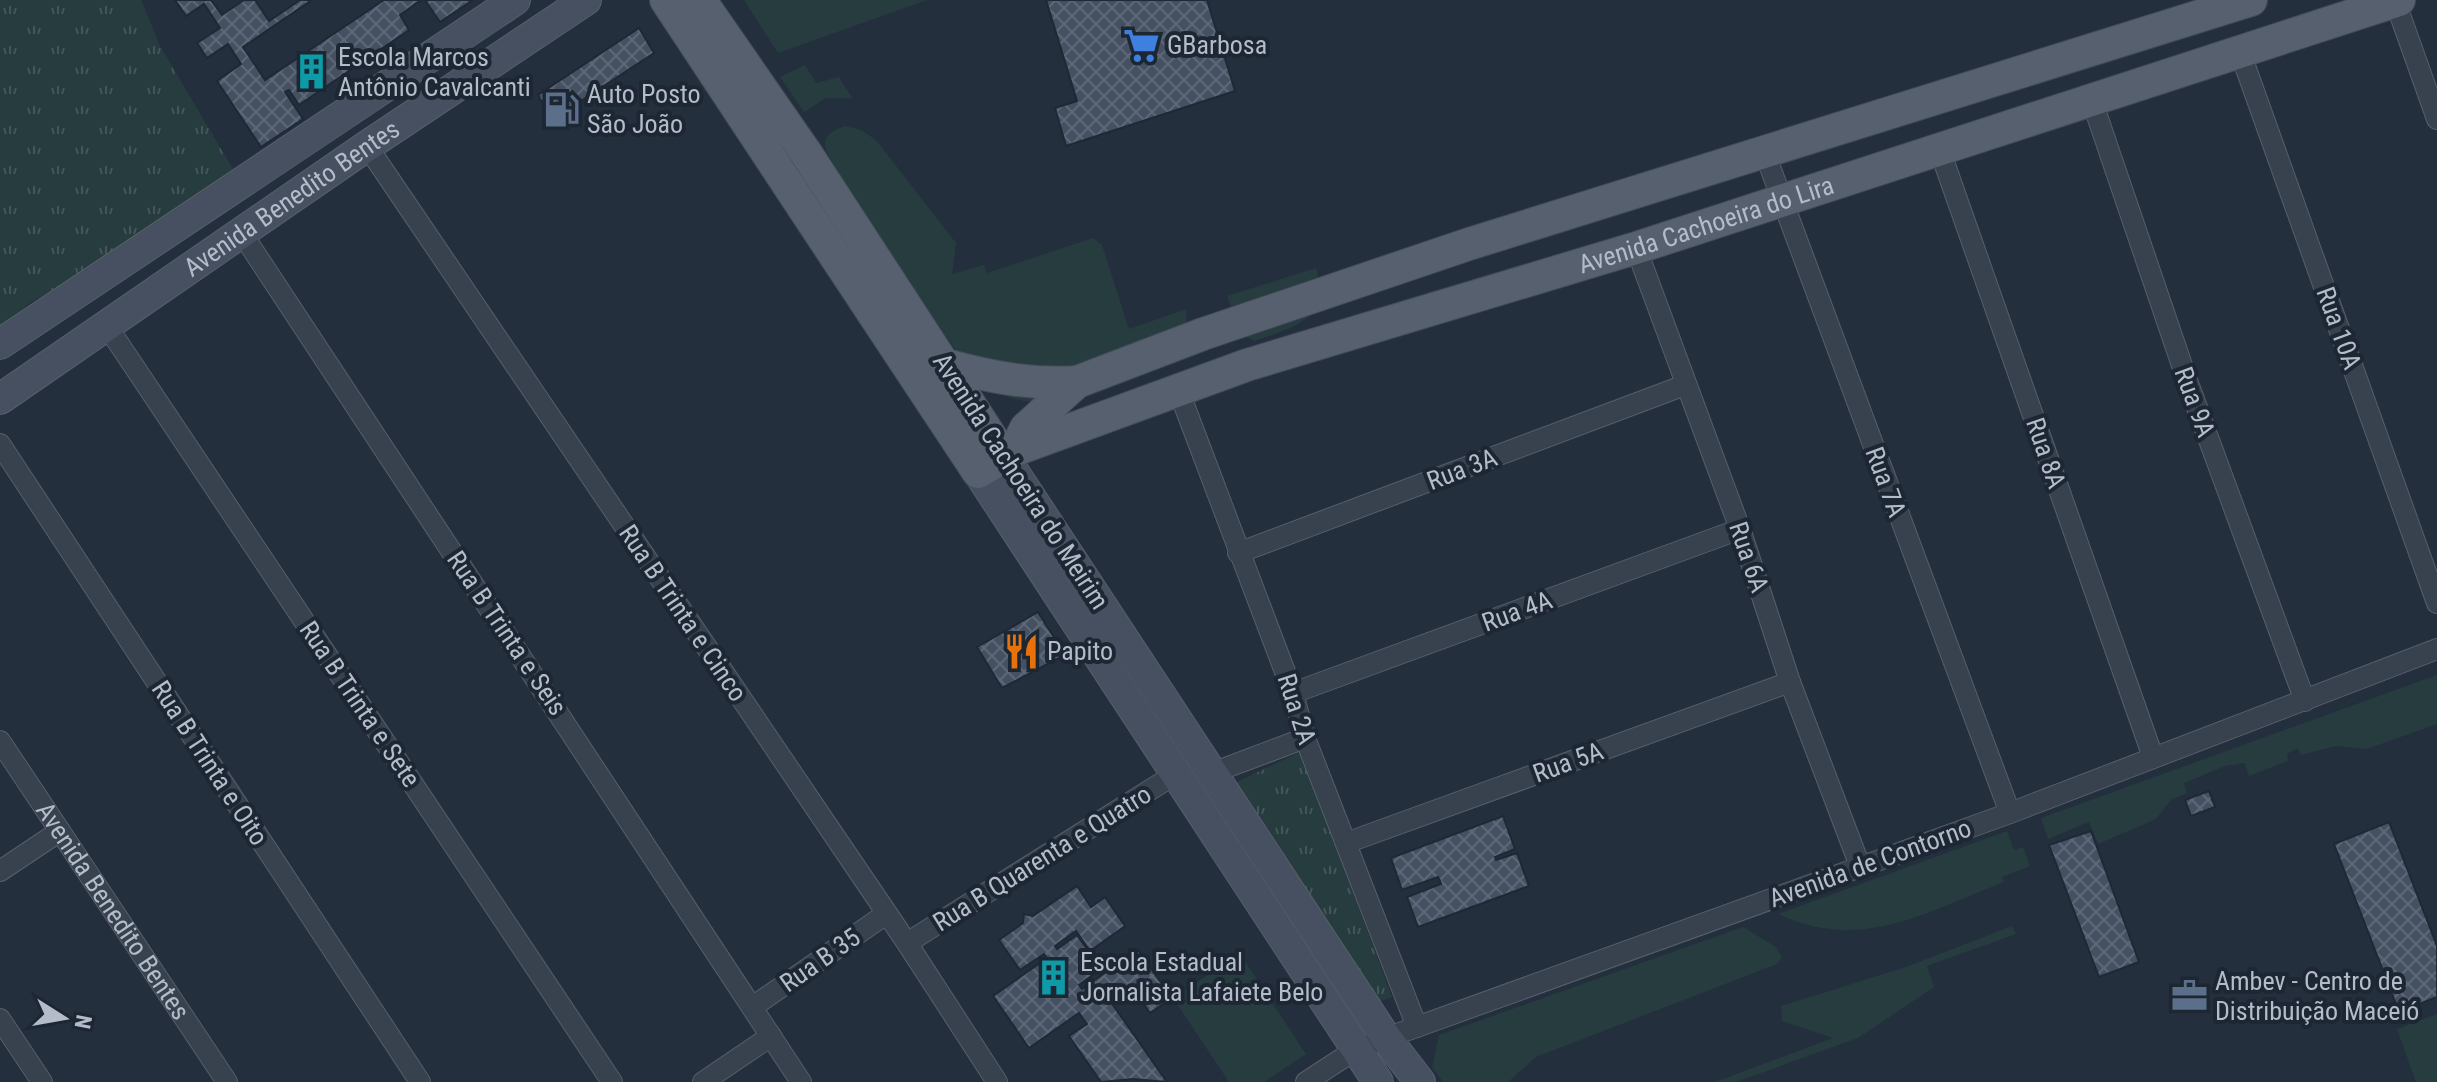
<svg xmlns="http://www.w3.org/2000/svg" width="2437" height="1082" font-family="'Roboto Condensed',sans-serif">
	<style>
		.green { fill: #263c3f }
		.park { fill: url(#park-tufts) }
		.building { fill: url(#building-cross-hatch); stroke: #1f2835; stroke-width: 2 }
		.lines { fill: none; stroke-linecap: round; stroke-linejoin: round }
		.street-casing { stroke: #565f6c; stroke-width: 22 }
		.secondary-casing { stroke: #565f6c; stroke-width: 32 }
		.primary-casing { stroke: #414a57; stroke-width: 34 }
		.street { stroke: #38414e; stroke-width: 20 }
		.secondary { stroke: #465061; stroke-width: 30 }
		.primary { stroke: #56606e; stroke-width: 32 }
		.labels { text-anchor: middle; stroke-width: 8; stroke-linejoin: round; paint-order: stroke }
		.poi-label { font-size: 26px; fill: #b4bcc9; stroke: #1d2633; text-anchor: start }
		.street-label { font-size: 26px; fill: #b4bcc9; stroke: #1d2633 }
	</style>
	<defs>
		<pattern id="park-tufts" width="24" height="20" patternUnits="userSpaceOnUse" patternTransform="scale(2)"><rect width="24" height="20" fill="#263c3f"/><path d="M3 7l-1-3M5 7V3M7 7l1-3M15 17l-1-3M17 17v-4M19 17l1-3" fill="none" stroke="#435659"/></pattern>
		<pattern id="building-cross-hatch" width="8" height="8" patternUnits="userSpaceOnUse" patternTransform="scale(2)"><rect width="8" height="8" fill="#455162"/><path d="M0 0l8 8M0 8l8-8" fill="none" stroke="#5d6877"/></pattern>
	</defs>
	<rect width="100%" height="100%" fill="#242f3e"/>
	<g class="green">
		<polygon points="744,0 927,0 778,53"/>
		<polygon points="805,65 816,83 839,77 852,98 826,98 804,112 780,77"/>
		<path d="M845 126 861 130 876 140 956 243 952 274 984 265 987 273 1093 238 1102 245 1129 329 1186 309 1187 337 1034 402C1006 399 991 393 972 373L843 189C844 162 800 142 845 126Z"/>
		<path d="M1316 268C1332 320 1292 328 1254 341L1242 334 1227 296Z"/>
		<polygon points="2437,675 2437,724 2367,749 2336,746 2301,755 2298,748 2287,754 2288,761 2249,776 2245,763 2225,766 2184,783 2187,793 2171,800 2156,819 2098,844 2089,822 2048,839 2041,818"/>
		<path d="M2007 831 2014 850 2023 847 2030 866 2002 877 2004 882C1926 912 1861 953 1778 914Z"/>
		<polygon points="2012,926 2016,934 1927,966 1934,987 1858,1038 1736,1082 1715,1082 1833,1038 1782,1021 1781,1006 1906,967"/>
		<polygon points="1743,927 1776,947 1782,957 1777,964 1536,1057 1508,1082 1443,1082 1432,1067 1439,1035"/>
		<polygon points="1240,954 1306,1054 1264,1082 1229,1082 1173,998"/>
		<polygon points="2437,1014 2437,1082 2416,1082 2397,1029"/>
	</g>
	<g class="park">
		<polygon points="0,0 141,0 160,46 234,171 74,278 30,303 0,328"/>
		<polygon points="1300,752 1392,997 1375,1003 1233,784"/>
	</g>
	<g class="building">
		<polygon points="175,0 211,0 222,15 244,0 255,0 269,21 300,0 312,0 243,47 265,80 384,0 421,0 400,15 409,30 299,105 289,90 285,92 303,119 261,147 217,81 241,64 228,44 207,58 197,43 220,28 204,4 186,16"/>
		<polygon points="425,0 473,0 440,22"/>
		<polygon points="1046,0 1207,0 1235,91 1066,146 1055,108 1077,101"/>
		<polygon points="639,28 654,53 552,120 538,95"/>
		<polygon points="1038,612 1065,655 1002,688 977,647"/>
		<polygon points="2209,791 2215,807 2191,816 2185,800"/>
		<polygon points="1503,816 1515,849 1495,857 1496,860 1517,853 1529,886 1418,927 1407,897 1441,884 1440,881 1438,877 1402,890 1391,858"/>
		<polygon points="2389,822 2437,946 2437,997 2399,1012 2334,844"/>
		<polygon points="2091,831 2139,962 2099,977 2049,845"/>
		<polygon points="1077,886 1091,907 1105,897 1125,926 1090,951 1076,931 1055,946 1057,949 1077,935 1101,969 1079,985 1082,989 1138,950 1172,998 1150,1013 1134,990 1113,1005 1167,1082 1133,1079 1101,1082 1069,1036 1087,1024 1079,1013 1029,1048 993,996 1047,958 1044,954 1020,970 999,940 1023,923 1024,914 1033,916"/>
	</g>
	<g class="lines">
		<defs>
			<g id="street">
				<polyline points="2395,1 2437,119"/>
				<polyline points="2240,52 2437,603"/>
				<polyline points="2092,101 2188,383 2305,701"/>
				<polyline points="367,146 907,943 997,1082"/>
				<polyline points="1939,148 2153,757"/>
				<polyline points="1764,151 2010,813"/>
				<polyline points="241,232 801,1082"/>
				<polyline points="1636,248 1740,529 1790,682 1860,866"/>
				<polyline points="107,326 612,1082"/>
				<polyline points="1178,389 1293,693 1305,738 1417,1027"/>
				<polyline points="0,444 420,1082"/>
				<polyline points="1238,553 1685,385"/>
				<polyline points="1293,693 1740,529"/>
				<path id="s1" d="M0 741 227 1082"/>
				<polyline points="1212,773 1305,738"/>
				<polyline points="1346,843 1790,682"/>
				<polyline points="0,871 60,831"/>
				<polyline points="907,943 1177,773"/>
				<polyline points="754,1006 886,914"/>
				<polyline points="0,1019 42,1082"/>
				<polyline points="703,1082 771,1036"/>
				<polyline points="1306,1082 1355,1050 1386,1038 2010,813 2437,649"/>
			</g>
			<g id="secondary">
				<polyline points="0,344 515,0"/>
				<path id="s2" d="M0 399 367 146 586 0"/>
				<polyline points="1004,457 1386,1038 1420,1082"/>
				<polyline points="978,472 1378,1082"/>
			</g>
			<g id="primary">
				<path id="s3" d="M666 0 978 472 1015 450 1247 365 1636 248 2399 0"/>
				<polyline points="700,0 808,156 1004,457"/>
				<path d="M946 365C990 377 1031 385 1077 382"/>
				<polyline points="1015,450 1026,428 1077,382 1203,334 1469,244 2251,0"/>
			</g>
		</defs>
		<use href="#street" class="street-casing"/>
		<use href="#secondary" class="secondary-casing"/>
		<use href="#primary" class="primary-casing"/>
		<use href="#street" class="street"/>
		<use href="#secondary" class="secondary"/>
		<use href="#primary" class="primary"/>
	</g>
	<defs>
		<symbol id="supermarket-bare" viewBox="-9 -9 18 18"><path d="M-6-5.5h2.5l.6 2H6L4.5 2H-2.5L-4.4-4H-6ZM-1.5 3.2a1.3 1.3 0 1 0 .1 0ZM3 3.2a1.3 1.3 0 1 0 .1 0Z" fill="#3f7fe0" stroke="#1d2633" stroke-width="2.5" paint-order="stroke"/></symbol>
		<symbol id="building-bare" viewBox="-9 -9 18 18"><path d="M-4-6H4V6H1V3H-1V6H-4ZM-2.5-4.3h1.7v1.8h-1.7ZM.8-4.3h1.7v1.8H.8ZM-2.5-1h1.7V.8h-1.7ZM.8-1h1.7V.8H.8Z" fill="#0f9aa8" stroke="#1d2633" stroke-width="2.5" paint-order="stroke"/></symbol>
		<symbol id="fuel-bare" viewBox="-9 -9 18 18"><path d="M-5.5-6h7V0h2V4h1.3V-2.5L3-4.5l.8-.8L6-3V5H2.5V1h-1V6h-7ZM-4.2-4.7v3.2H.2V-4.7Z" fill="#5c6f8a" stroke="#1d2633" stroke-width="2.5" paint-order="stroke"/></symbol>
		<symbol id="restaurant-bare" viewBox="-9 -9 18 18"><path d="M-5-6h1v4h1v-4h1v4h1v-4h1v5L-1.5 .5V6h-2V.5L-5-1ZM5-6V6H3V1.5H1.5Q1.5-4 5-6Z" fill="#e8710a" stroke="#1d2633" stroke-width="2.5" paint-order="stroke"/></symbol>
		<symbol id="office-bare" viewBox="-9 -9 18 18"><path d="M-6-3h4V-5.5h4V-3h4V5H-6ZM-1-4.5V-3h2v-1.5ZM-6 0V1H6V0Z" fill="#5c6f8a" stroke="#1d2633" stroke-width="2.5" paint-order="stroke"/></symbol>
	</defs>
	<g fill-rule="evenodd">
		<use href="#supermarket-bare" x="1116" y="20" width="51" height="51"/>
		<use href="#building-bare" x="286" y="46" width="51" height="51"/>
		<use href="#fuel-bare" x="536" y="84" width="51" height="51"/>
		<use href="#restaurant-bare" x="996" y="626" width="51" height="51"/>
		<use href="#building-bare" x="1028" y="952" width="51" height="51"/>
		<use href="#office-bare" x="2164" y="970" width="51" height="51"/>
	</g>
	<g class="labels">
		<g class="poi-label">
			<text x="1167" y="54">GBarbosa</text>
			<text x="338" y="66">Escola Marcos<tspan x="338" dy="30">Antônio Cavalcanti</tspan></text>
			<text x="587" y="103">Auto Posto<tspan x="587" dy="30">São João</tspan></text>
			<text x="1047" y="660">Papito</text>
			<text x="1080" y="971">Escola Estadual<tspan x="1080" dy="30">Jornalista Lafaiete Belo</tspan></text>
			<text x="2215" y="990">Ambev - Centro de<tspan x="2215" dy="30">Distribuição Maceió</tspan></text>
		</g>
		<g class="street-label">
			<text dy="9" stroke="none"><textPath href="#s2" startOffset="354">Avenida Benedito Bentes</textPath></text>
			<text dy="9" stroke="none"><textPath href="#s3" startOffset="1336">Avenida Cachoeira do Lira</textPath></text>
			<text transform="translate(2339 328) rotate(70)" y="9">Rua 10A</text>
			<text transform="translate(2195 402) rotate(70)" y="9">Rua 9A</text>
			<text transform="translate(2046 453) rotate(71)" y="9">Rua 8A</text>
			<text transform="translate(1462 469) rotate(-21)" y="9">Rua 3A</text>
			<text transform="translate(1021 481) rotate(57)" y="9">Avenida Cachoeira do Meirim</text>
			<text transform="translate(1886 482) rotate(70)" y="9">Rua 7A</text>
			<text transform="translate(1749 557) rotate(71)" y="9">Rua 6A</text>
			<text transform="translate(1517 611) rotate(-20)" y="9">Rua 4A</text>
			<text transform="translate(683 613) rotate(56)" y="9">Rua B Trinta e Cinco</text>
			<text transform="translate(507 633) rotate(56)" y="9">Rua B Trinta e Seis</text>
			<text transform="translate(360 704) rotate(56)" y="9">Rua B Trinta e Sete</text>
			<text transform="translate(1297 709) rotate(72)" y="9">Rua 2A</text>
			<text transform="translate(1568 762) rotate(-20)" y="9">Rua 5A</text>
			<text transform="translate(210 763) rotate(57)" y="9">Rua B Trinta e Oito</text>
			<text transform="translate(1042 858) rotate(-32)" y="9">Rua B Quarenta e Quatro</text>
			<text transform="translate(1870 863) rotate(-20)" y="9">Avenida de Contorno</text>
			<text dy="9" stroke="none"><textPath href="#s1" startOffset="204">Avenida Benedito Bentes</textPath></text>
			<text transform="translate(820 960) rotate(-35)" y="9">Rua B 35</text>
		</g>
	</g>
	<g transform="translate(64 1018) rotate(101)" stroke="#1d2633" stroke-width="6" paint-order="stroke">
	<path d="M0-6L14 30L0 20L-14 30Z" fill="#b4bcc9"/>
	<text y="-12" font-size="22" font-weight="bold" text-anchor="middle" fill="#b4bcc9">N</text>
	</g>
</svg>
